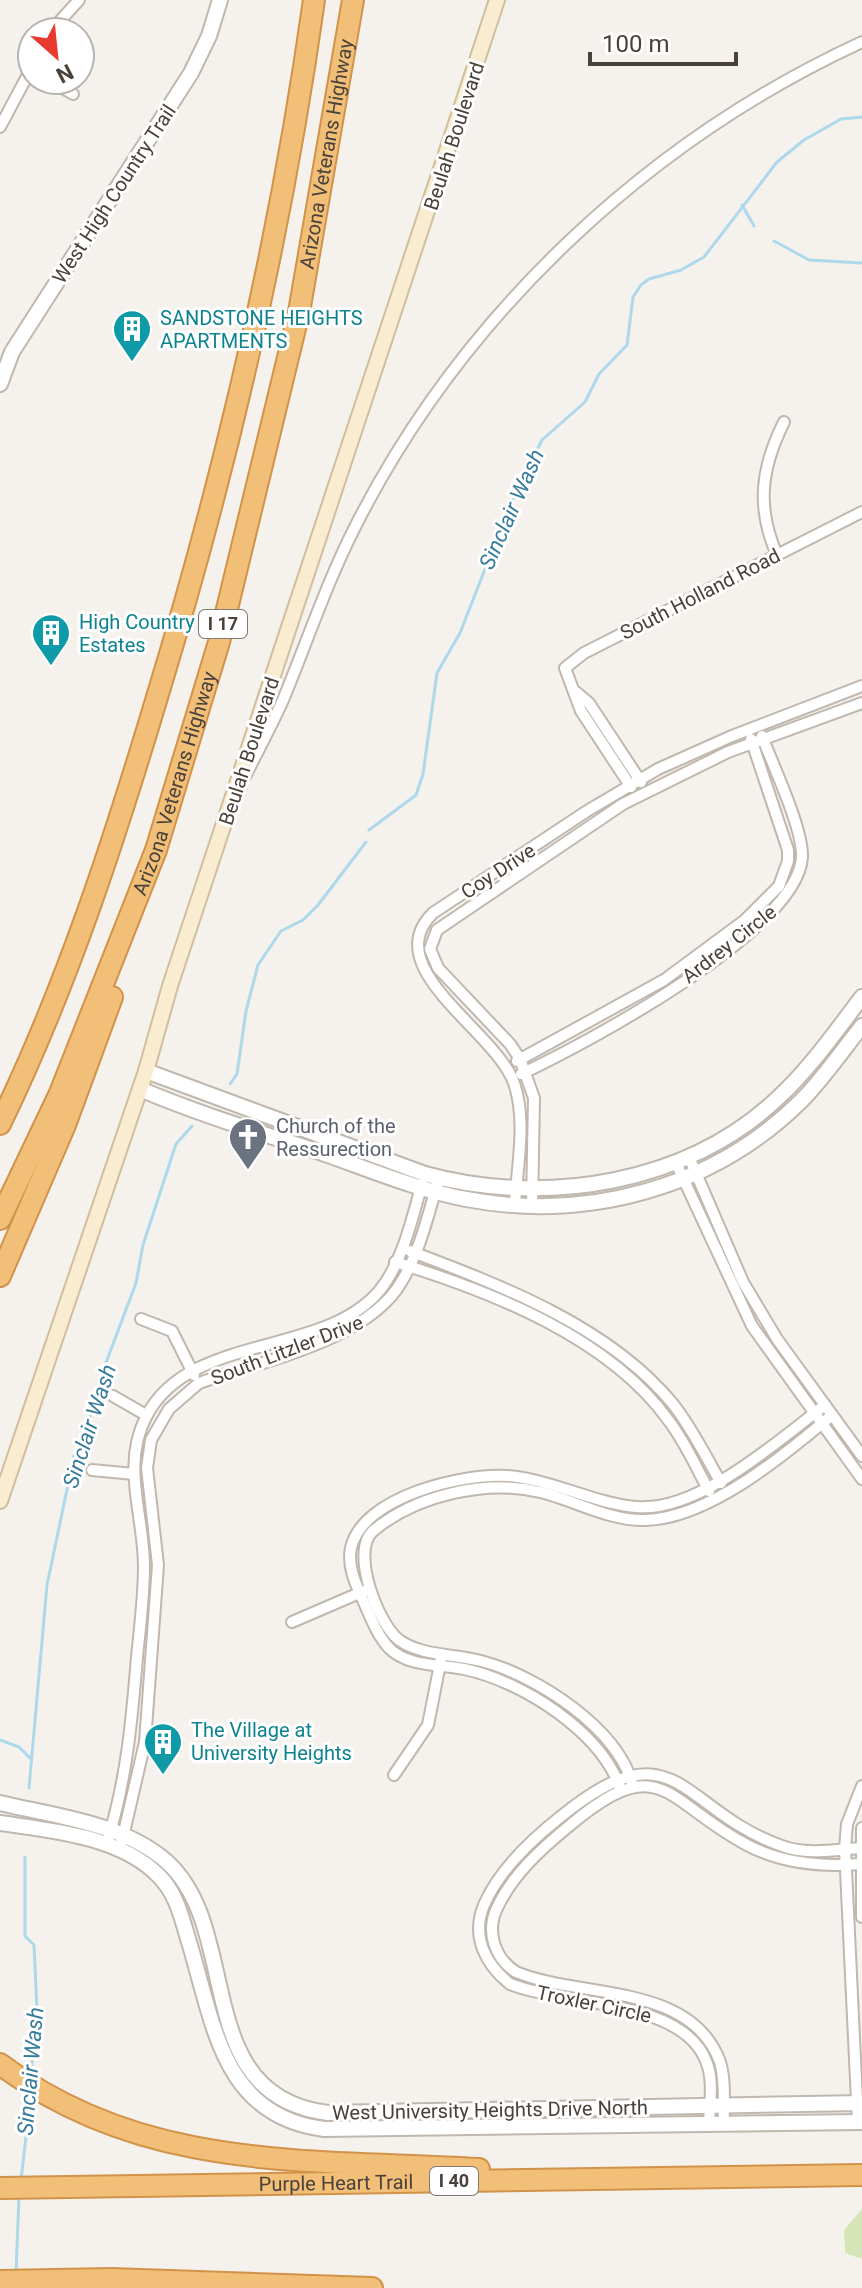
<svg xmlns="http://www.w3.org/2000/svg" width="862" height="2288" font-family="Roboto,sans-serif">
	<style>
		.green { fill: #d5e5b8 }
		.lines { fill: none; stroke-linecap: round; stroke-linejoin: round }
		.stream { stroke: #aed8eb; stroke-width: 3 }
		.minor-casing { stroke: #c0b8af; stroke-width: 14 }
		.tertiary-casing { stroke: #c0b8af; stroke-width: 18 }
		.secondary-casing { stroke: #d0bf9f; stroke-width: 18 }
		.motorway-casing { stroke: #d19349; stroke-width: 24 }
		.minor { stroke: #fff; stroke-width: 10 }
		.tertiary { stroke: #fff; stroke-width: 14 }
		.secondary { stroke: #faecd0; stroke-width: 14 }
		.motorway { stroke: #f2bf79; stroke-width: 20 }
		.labels { text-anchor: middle; stroke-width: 6; stroke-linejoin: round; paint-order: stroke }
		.shield { fill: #fff; stroke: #807a75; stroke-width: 2 }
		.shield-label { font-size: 18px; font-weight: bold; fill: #49413a }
		.street-label { font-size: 20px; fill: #49413a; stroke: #fff }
		.culture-label { font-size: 20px; fill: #0d838f; stroke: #fff; text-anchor: start }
		.worship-label { font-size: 20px; fill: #5b616d; stroke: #fff; text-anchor: start }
		.water-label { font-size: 22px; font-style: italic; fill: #377b9d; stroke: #fff }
	</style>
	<rect width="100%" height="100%" fill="#f5f1ec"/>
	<polygon class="green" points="862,2209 862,2259 845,2253 844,2230"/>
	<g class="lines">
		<g class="stream">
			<polyline points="742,205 754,226"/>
			<polyline points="774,241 809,260 862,263"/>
			<polyline points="369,830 416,795 423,774 437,673 460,633 509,508 542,440 585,402 599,374 627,345 633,297 641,285 649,279 681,270 704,257 777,162 804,140 841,119 862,117"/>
			<polyline points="230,1084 237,1074 246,1011 258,965 281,931 303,920 318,905 366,842"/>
			<polyline points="0,1740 19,1747 30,1758"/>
			<polyline points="29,1788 47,1585 74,1456 80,1451 107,1360 136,1283 143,1245 176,1144 192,1126"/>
			<polyline points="25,1857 25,1936 34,1945 37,2011 31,2073"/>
			<polyline points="21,2180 31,2093"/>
			<polyline points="16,2272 19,2196"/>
		</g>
		<defs>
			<g id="minor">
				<polyline points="50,32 79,0"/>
				<polyline points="48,80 73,94"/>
				<polyline points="0,127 32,67"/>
				<path d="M777 555C756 507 761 468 784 422"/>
				<polyline points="576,692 589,703 641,782"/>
				<path d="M246 775C258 750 272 725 283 700 307 642 327 582 355 527 462 315 647 141 862 42"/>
				<polyline points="631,787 581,711 565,668 584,653 862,512"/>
				<polyline points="517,1061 664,980 745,920 779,886 788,861 788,850 751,739"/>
				<path d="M521 1074C585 1044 798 931 802 857 803 828 773 766 762 736"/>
				<polyline points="689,1157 743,1282 777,1339 862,1456"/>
				<polyline points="676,1163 752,1326 862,1479"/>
				<path d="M515 1205C517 1165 527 1121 514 1083 495 1030 377 968 433 913L587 811 658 769 732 736 862 686"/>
				<polyline points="532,1206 534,1098 520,1059 510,1044 438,968 430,949 437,930 623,804 728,752 862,703"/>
				<path d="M410 1251C502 1286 609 1326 673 1404 692 1428 706 1457 721 1483"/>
				<path d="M395 1262C490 1291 609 1337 669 1421 685 1442 696 1467 709 1491"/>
				<polyline points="141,1319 172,1331 194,1375"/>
				<polyline points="113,1396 146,1415"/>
				<polyline points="92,1470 134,1474"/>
				<polyline points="292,1622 364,1591"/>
				<polyline points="394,1775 428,1725 441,1659"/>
				<path d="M633 1787C620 1729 536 1675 481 1661 455 1654 421 1656 399 1640 378 1624 350 1551 373 1531 416 1495 486 1479 540 1492 574 1500 609 1521 645 1520 708 1519 786 1454 832 1415"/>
				<path d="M621 1790C602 1732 522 1681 464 1669 439 1664 408 1667 389 1648 377 1635 370 1616 363 1600 356 1585 347 1566 351 1548 362 1497 462 1473 507 1476 551 1479 592 1503 636 1507 698 1513 779 1440 825 1405"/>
				<polyline points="862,1828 862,1917"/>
				<path d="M109 1836C127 1776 132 1718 137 1657 140 1627 144 1596 144 1566 144 1516 121 1465 146 1417 189 1332 324 1358 380 1290 403 1261 412 1218 422 1184"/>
				<path d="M122 1841 145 1742 158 1565 147 1468 151 1440 169 1409 199 1383C262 1361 368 1341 402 1281 420 1251 429 1212 439 1178"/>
				<polyline points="858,2122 845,1849 847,1824 862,1786"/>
				<path d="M709 2123C710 2102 714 2080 706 2061 682 1999 565 2006 510 1984 485 1964 471 1936 484 1905 499 1870 530 1841 559 1818 677 1721 679 1810 782 1846 806 1855 834 1850 860 1848"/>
				<path d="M724 2123C723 2104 726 2081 720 2062 691 1982 581 1999 516 1972 494 1958 486 1931 497 1908 513 1874 541 1849 569 1826 662 1748 664 1801 747 1845 781 1863 822 1867 860 1864"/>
			</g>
			<g id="tertiary">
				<polyline points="0,384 12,352 191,73 209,36 220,0"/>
				<path d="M146 1071 425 1174C545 1207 689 1184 780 1096 811 1067 836 1031 862 997"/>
				<path d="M140 1089C201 1115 265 1134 328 1155 373 1171 419 1190 466 1199 587 1222 713 1188 801 1101 823 1079 842 1051 862 1026"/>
				<path d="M0 1803C55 1816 122 1823 166 1861 244 1930 189 2096 328 2113L862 2103"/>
				<path d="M0 1823C53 1831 120 1836 159 1876 177 1894 182 1919 189 1942 214 2024 222 2116 324 2129L862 2122"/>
			</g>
			<polyline id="secondary" points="0,1501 146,1071 170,986 497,0"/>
			<g id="motorway">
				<path d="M0 1124C67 986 114 841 158 694 227 467 281 236 314 0"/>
				<path id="s1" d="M0 1219 60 1093 156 850 219 642 299 312 353 0"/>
				<polyline points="0,1276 65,1125 112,997"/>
				<path d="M0 2064C143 2172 310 2159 479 2169"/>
				<path id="s2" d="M0 2188 862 2175"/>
				<polyline points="0,2281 111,2279 372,2288"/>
			</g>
		</defs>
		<use href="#minor" class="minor-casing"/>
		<use href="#tertiary" class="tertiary-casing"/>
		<use href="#secondary" class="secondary-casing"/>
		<use href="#motorway" class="motorway-casing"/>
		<use href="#minor" class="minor"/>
		<use href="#tertiary" class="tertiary"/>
		<use href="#secondary" class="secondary"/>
		<use href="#motorway" class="motorway"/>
	</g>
	<defs>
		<symbol id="building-pin" viewBox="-11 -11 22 30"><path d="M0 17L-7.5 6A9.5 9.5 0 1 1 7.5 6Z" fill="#0f9aa8" stroke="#fff"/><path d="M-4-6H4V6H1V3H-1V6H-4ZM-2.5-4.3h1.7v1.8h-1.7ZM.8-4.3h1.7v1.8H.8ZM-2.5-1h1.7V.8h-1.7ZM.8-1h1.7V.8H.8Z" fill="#fff"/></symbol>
		<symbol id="church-pin" viewBox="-11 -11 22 30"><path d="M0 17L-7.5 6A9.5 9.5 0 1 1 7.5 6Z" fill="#6b7280" stroke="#fff"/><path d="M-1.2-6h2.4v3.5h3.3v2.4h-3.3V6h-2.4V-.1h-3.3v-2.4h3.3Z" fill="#fff"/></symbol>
	</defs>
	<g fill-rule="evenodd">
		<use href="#building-pin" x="110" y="307" width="44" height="60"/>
		<use href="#building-pin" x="29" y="611" width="44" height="60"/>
		<use href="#church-pin" x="226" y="1115" width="44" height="60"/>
		<use href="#building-pin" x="141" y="1720" width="44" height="60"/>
	</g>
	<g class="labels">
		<g class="shield">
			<rect x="199" y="610" width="48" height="28" rx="6"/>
			<rect x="430" y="2167" width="48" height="28" rx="6"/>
		</g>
		<g class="shield-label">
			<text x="223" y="630">I 17</text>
			<text x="454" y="2187">I 40</text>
		</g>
		<g class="street-label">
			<text transform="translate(454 136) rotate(-72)" y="7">Beulah Boulevard</text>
			<text dy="7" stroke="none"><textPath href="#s1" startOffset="1118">Arizona Veterans Highway</textPath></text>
			<text transform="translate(114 194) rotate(-57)" y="7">West High Country Trail</text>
			<text transform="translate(700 594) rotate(-27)" y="7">South Holland Road</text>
			<text transform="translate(249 751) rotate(-72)" y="7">Beulah Boulevard</text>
			<text dy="7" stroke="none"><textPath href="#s1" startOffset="470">Arizona Veterans Highway</textPath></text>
			<text transform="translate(498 871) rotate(-33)" y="7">Coy Drive</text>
			<text transform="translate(729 944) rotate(-38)" y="7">Ardrey Circle</text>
			<text transform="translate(287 1350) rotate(-21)" y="7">South Litzler Drive</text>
			<text transform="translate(594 2004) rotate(12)" y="7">Troxler Circle</text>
			<text transform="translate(490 2110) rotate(-1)" y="7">West University Heights Drive North</text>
			<text dy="7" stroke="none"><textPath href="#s2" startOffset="336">Purple Heart Trail</textPath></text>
		</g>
		<g class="culture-label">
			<text x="160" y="325">SANDSTONE HEIGHTS<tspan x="160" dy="23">APARTMENTS</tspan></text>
			<text x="79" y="629">High Country<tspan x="79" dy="23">Estates</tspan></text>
			<text x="191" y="1737">The Village at<tspan x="191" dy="23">University Heights</tspan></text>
		</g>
		<g class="worship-label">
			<text x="276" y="1133">Church of the<tspan x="276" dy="23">Ressurection</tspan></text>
		</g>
		<g class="water-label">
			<text transform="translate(511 509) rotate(-66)" y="8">Sinclair Wash</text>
			<text transform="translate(89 1426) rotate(-72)" y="8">Sinclair Wash</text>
			<text transform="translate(30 2071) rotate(-85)" y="8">Sinclair Wash</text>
		</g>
	</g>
	<g transform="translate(56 56) rotate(153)"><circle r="38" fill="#ffffff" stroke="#b6b3b0" stroke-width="2"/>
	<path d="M0-6L14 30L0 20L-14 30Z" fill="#e83a2f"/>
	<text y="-12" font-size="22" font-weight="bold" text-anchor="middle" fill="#49413a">N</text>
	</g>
	<path d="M590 52v12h146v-12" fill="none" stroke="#49413a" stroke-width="4"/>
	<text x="602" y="52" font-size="24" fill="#49413a" stroke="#ffffff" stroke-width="6" paint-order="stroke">100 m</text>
</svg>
